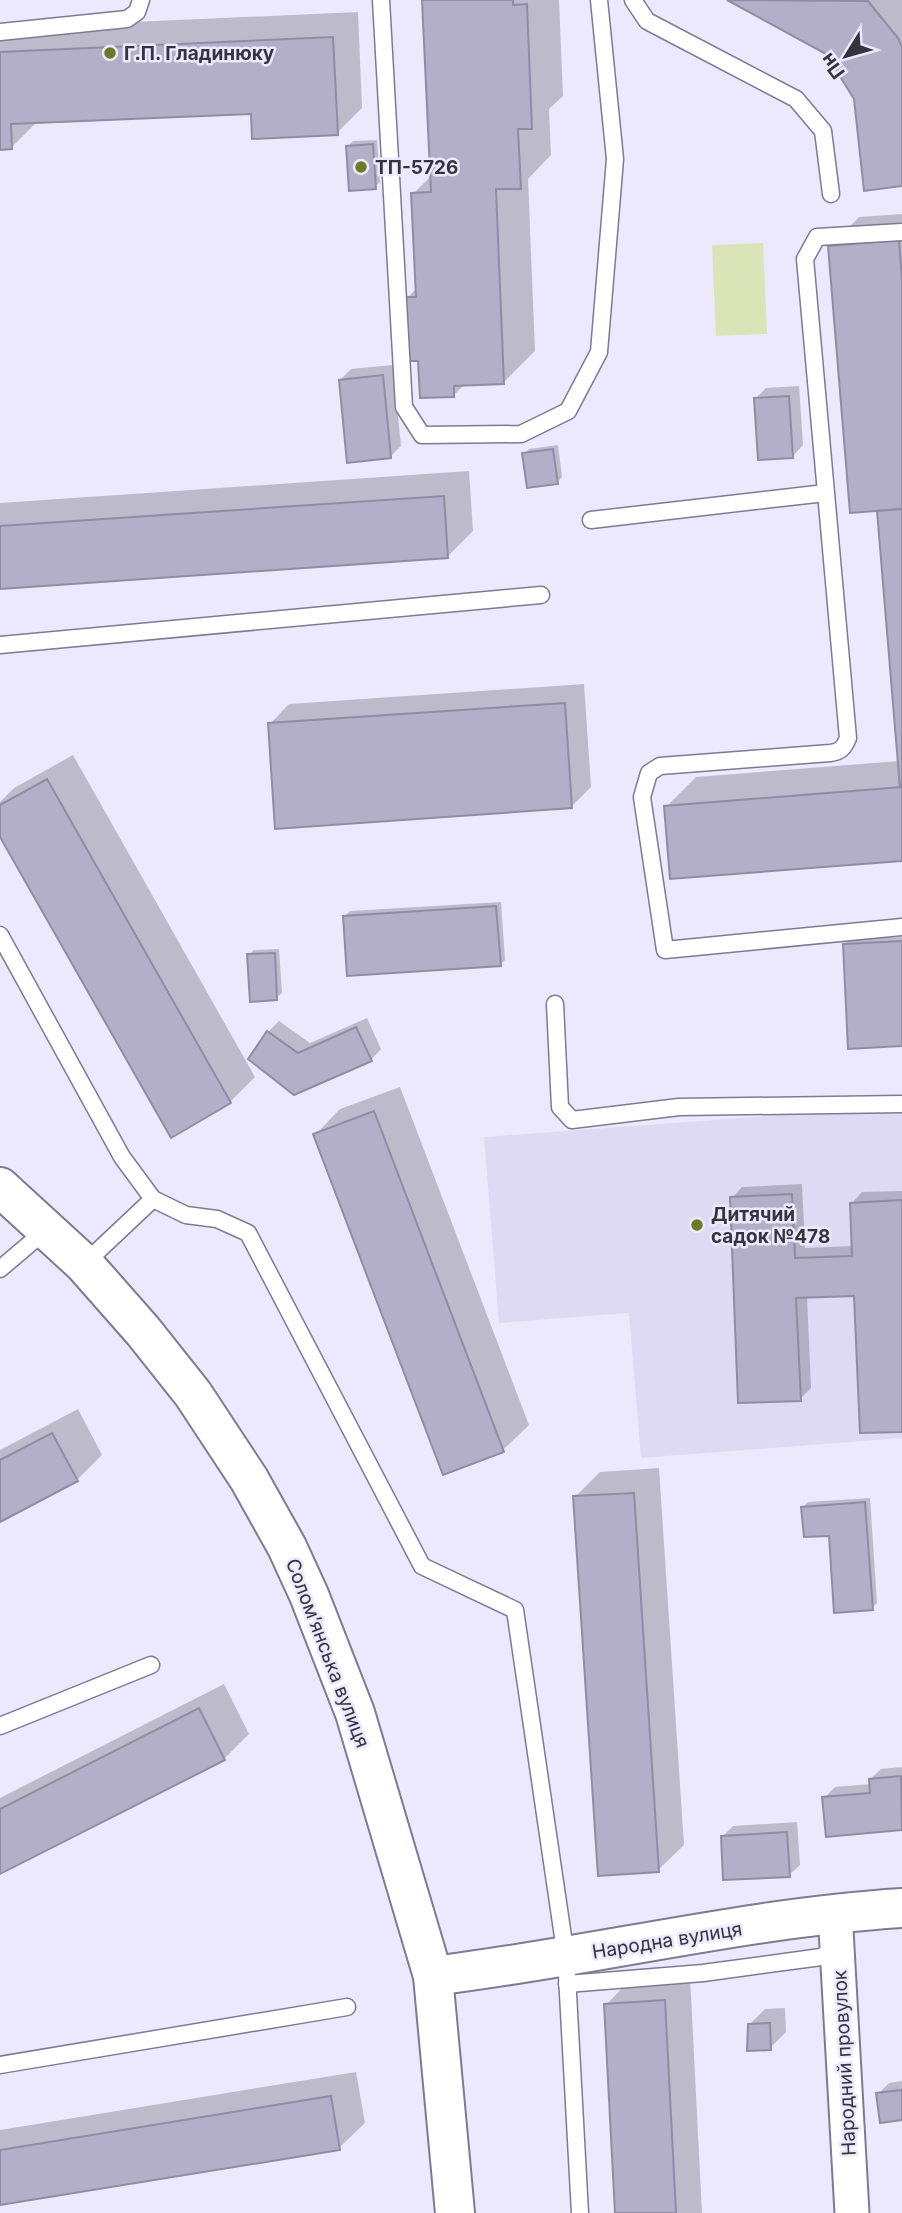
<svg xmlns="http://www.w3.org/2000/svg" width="902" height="2213" font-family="Inter,sans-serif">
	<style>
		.built { fill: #dfdaf4 }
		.green { fill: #dae4b7 }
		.shadow { fill: #0003 }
		.building { fill: #b3afc8; stroke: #908ca4; stroke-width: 2 }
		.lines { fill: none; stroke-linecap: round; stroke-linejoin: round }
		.lane-casing { stroke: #7f7a92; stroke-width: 19 }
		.street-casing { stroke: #7f7a92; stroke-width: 37 }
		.secondary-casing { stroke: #7f7a92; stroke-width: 42 }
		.lane { stroke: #fff; stroke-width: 16 }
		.street { stroke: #fff; stroke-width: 33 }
		.secondary { stroke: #fff; stroke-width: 38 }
		.poi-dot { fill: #6c7a27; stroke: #ece9fe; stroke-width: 2.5 }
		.labels { text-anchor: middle; stroke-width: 5; stroke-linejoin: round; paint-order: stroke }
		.poi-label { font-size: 19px; font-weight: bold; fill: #35333d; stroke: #ece9fe; text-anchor: start }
		.street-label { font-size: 19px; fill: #35333d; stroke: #ece9fe }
	</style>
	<rect width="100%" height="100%" fill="#ece9fe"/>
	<polygon class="built" points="902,1106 902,1438 641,1458 629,1313 499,1323 484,1137"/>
	<polygon class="green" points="763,243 767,334 716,336 712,245"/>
	<g class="shadow">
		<polygon points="424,0 559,0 563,96 549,109 551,155 528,179 535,351 503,383 465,384 454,395 420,359 407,298 417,288 413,194 432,175"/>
		<polygon points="731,0 902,0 902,184 856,98 827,53"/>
		<polygon points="358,12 362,108 337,133 252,112 37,122 11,148 0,148 0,28"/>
		<polygon points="377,140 380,182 375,187 348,146 353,141"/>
		<polygon points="902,214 902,859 666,807 696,777 899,761 878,509 830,247 859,217"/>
		<polygon points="393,365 401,446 390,457 340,380 351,369"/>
		<polygon points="799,386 803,445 793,456 755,399 766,388"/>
		<polygon points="558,445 562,477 557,482 524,454 529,449"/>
		<polygon points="469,471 473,531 448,556 0,587 0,503"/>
		<polygon points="584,684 591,787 571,807 270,724 289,704"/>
		<polygon points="73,755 255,1077 230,1102 0,834 0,802 14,788"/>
		<polygon points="501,902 505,960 500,965 345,916 350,911"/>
		<polygon points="902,937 902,1044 845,944 850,939"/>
		<polygon points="279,949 282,993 276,998 249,955 254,950"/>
		<polygon points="367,1018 381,1049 371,1060 294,1093 268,1032 279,1021 310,1043"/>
		<polygon points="400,1087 529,1425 503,1450 315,1135 340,1109"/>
		<polygon points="802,1184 805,1248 853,1246 852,1203 862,1192 902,1191 902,1430 855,1294 807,1296 811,1388 800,1399 732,1198 742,1187"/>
		<polygon points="78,1409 102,1455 77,1480 0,1520 0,1450"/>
		<polygon points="659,1468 684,1845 658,1870 575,1497 600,1472"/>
		<polygon points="870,1498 877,1603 872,1608 830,1534 803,1507 808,1502"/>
		<polygon points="224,1684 249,1734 224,1759 0,1873 0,1798"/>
		<polygon points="902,1767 902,1828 828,1836 824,1798 835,1787 871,1784 870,1779 881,1769"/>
		<polygon points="797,1822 800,1865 789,1875 722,1837 733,1826"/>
		<polygon points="690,1976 702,2213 617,2213 606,2005 631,1979"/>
		<polygon points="785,2008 786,2032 770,2048 750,2024 765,2009"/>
		<polygon points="356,2072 365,2123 339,2148 0,2203 0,2130"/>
		<polygon points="902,2081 902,2118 878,2094 889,2083"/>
	</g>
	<g class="building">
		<polygon points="422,0 513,0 513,5 527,4 532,129 518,129 521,189 496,189 504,384 454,386 454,397 420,398 418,361 408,361 405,297 416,297 411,193 431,192"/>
		<polygon points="727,0 868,1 898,38 902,47 902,186 864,191 854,99 826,54"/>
		<polygon points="333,37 338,135 252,139 251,114 11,124 12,149 0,150 0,52"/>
		<polygon points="373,144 376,189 349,191 346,146"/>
		<polygon points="899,240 902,280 902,509 850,513 828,246"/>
		<polygon points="383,375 391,458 347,463 339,380"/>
		<polygon points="789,396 793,458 758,460 754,398"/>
		<polygon points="553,449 558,484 527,488 522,453"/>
		<polygon points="444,496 448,558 0,589 0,526"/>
		<polygon points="902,509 902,787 900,788 877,511"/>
		<polygon points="565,703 572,808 275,829 268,723"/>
		<polygon points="47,779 231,1103 171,1138 0,837 0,805"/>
		<polygon points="902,787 902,861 670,879 664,806"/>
		<polygon points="496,906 501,966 347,976 343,916"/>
		<polygon points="902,941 902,1046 848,1049 843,944"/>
		<polygon points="275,953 277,1000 250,1002 247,954"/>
		<polygon points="356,1027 372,1061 294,1095 248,1059 267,1031 298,1053"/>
		<polygon points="374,1111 504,1452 443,1475 313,1134"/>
		<polygon points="792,1194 795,1258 852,1256 850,1203 902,1200 902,1432 860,1433 854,1296 796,1298 801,1401 738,1403 730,1197"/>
		<polygon points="52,1433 78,1481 0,1522 0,1460"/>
		<polygon points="634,1493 659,1872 598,1876 573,1496"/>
		<polygon points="865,1502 873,1610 834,1613 829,1536 804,1537 801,1507"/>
		<polygon points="199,1708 225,1760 0,1874 0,1809"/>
		<polygon points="901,1776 902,1830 826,1837 822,1797 870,1793 869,1779"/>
		<polygon points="787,1832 790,1877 723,1880 721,1836"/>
		<polygon points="665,2000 676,2213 615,2213 604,2004"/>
		<polygon points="770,2023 771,2050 747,2051 748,2024"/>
		<polygon points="902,2090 902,2120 880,2123 876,2093"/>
		<polygon points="331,2096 340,2150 0,2205 0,2150"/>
	</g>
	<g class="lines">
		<defs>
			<g id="lane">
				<polyline points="381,0 404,407 422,435 521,434 568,411 599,352 615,159 599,0"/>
				<polyline points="633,0 647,21 796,99 823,131 831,194"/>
				<polyline points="0,32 127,19 137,12 141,0"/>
				<path d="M902 232 817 237 805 259 848 738C844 748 840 752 830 753L660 766 649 773 642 797 665 950 902 927"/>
				<polyline points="591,520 825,493"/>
				<polyline points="0,645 541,595"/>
				<polyline points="0,935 122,1157 153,1199 186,1215 217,1219 248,1233 422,1566 515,1610 566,1957 580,2213"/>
				<polyline points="555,1004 560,1107 572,1120 679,1107 902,1104"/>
				<polyline points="84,1264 153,1199"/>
				<polyline points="0,1269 46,1230"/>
				<polyline points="0,1726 151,1665"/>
				<polyline points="567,1984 703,1973 821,1957 837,1947"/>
				<polyline points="0,2065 347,2007"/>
			</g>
			<polyline id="street" points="835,1912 852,2213"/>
			<g id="secondary">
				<polyline points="0,1187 84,1264 143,1331 193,1394 249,1479 287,1547 309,1595 355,1713 433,1976 455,2213"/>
				<path d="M433 1976C590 1957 744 1918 902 1908"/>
			</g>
		</defs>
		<use href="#lane" class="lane-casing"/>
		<use href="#street" class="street-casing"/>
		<use href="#secondary" class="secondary-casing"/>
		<use href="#lane" class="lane"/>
		<use href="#street" class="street"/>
		<use href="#secondary" class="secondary"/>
	</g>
	<g class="poi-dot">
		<circle cx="110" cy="53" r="7"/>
		<circle cx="361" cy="167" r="7"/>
		<circle cx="697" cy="1225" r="7"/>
	</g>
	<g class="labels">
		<g class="poi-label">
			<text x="124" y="60">Г.П. Гладинюку</text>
			<text x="375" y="174">ТП-5726</text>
			<text x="711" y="1221">Дитячий<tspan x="711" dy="22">садок №478</tspan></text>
		</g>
		<g class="street-label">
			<text transform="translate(328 1653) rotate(69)" y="7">Соломʼянська вулиця</text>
			<text transform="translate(667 1940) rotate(-9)" y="7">Народна вулиця</text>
			<text transform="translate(844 2063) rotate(-93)" y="7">Народний провулок</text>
		</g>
	</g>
	<g transform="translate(846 56) rotate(233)" stroke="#ece9fe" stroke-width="5" paint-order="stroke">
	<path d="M0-5L12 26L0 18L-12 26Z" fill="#35333d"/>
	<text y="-10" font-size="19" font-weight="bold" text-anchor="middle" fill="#35333d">Пн</text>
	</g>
</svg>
